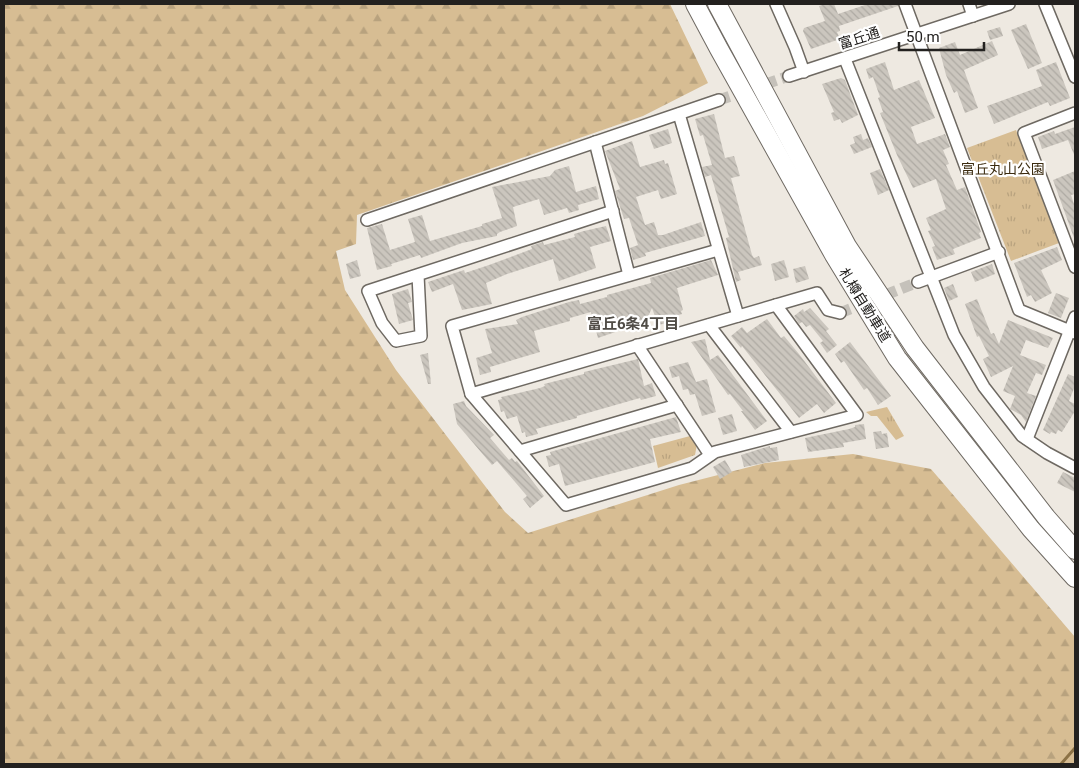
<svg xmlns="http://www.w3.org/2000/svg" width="1079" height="768" font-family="Roboto,'Noto Sans JP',sans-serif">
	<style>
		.forest { fill: url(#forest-firs) }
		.park { fill: url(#park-tufts) }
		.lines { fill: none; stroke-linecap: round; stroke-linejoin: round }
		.stream { stroke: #8c7246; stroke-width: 3 }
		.building { fill: url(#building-back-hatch) }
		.minor-tunnel { stroke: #c5c1ba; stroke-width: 11; stroke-dasharray: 11 5.5; stroke-linecap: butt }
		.minor-casing { stroke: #6e6962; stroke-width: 14 }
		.highway-casing { stroke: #6e6962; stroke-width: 20 }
		.minor { stroke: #fff; stroke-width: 11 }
		.highway { stroke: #fff; stroke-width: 18 }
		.labels { text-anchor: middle; stroke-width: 4.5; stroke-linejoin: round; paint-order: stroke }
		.street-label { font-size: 14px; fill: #23211f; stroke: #fff }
		.park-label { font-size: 14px; fill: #3b2b0f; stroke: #fff }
		.neighbourhood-label { font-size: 15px; font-weight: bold; fill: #504c46; stroke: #fff }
	</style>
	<defs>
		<pattern id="forest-firs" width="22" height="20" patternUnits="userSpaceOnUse" patternTransform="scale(1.25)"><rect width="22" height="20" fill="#d7bd93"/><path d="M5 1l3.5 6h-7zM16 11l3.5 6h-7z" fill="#b8a27e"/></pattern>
		<pattern id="park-tufts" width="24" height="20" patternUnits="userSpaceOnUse" patternTransform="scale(1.25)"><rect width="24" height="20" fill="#d7bd93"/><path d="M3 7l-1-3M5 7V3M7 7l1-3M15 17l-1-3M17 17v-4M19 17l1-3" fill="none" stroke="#b8a27e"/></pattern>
		<pattern id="building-back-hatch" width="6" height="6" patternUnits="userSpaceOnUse" patternTransform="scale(1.25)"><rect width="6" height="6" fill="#cbc6be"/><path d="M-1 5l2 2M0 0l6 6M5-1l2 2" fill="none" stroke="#aeaaa3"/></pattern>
	</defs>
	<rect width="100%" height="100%" fill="#eee9e1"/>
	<polygon class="forest" points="4,4 670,4 708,83 643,116 357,215 356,244 336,251 345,290 396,370 505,512 528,533 679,485 765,463 853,454 931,469 1075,637 1075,764 4,764"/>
	<g class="park">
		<polygon points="1016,130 1059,243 1011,261 967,148"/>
		<polygon points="887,407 904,436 896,440 877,416 871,416 866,412"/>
		<polygon points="690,436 697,444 695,455 658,468 653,446"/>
	</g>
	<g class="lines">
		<polyline class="stream" points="1061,764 1075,748"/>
	</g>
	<g class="building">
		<polygon points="825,4 834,4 838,14 868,4 898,4 898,6 839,26 840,31 837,32 840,39 811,49 803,31 804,28 825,21 819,6"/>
		<polygon points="1026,24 1042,63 1028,69 1011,30"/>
		<polygon points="1000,27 1003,36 990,40 987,31"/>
		<polygon points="992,41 998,55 964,70 978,108 965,113 957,91 954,93 946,75 939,48 955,42 960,55"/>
		<polygon points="885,62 894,90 919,80 935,118 911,127 917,144 945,134 950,147 943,150 949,164 946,165 957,190 965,187 981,232 979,233 981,238 953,249 955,254 937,260 932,247 935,246 928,231 931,230 926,218 946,209 936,179 913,188 897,155 880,113 883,112 878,98 880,97 873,77 869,79 866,69"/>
		<polygon points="1056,62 1070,98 1050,106 1048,102 994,124 987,106 1042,86 1036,70"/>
		<polygon points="841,78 845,80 858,115 842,123 840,119 834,121 831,113 834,112 822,84"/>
		<polygon points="714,114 725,158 734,156 740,176 731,178 752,255 754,258 759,256 762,265 738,272 741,280 736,282 726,238 729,237 711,175 705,177 702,167 712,165 703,135 700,136 695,119"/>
		<polygon points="1075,127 1075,157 1068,140 1042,149 1038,137 1054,131 1055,134"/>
		<polygon points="668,129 672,143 654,149 649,135"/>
		<polygon points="861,134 863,140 868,138 872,147 854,154 850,145 855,143 853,137"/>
		<polygon points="632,141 640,167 664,160 665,164 668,163 677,194 661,199 658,190 636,197 645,225 654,222 658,235 663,235 701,222 705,236 645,253 646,256 633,260 630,248 638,245 629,218 624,219 615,191 620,189 605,151"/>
		<polygon points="569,166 576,192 596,186 599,199 578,205 579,210 569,213 567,208 544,215 539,199 513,207 517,226 500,232 497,234 497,236 462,243 421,258 420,255 391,264 392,266 377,270 367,228 382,224 390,250 415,242 408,219 422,215 430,241 482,226 482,224 502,218 492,187 550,176 555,170"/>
		<polygon points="880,169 889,190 878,195 870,173"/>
		<polygon points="1075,171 1075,194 1071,195 1075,207 1074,238 1053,180"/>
		<polygon points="606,226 611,241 590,247 596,268 559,281 553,259 507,274 486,283 492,304 462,310 453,284 432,292 428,282 464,270 465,273 489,265 532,249 531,246 543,242 544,245 575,237 574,234 584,231"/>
		<polygon points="1057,247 1062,260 1041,270 1052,293 1035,302 1031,295 1027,297 1014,263"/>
		<polygon points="357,260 361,276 350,279 346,264"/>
		<polygon points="711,260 718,275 677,288 683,310 681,311 682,314 666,319 667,323 658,325 652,308 644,325 640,322 633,324 630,328 624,324 621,330 598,338 591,312 570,318 570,321 534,331 540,352 490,367 491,372 480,375 476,358 492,353 485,329 518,324 516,320 522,317 569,302 579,300 580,304 607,297 607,295 651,283 650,278"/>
		<polygon points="784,260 789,277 775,281 771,264"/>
		<polygon points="992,264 995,274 975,282 971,272"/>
		<polygon points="805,266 809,279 796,283 793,269"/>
		<polygon points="953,284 958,297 949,301 944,288"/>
		<polygon points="408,289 412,302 408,303 413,320 399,324 392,294"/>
		<polygon points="1056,293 1069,298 1061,318 1048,313"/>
		<polygon points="977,299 991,334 994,333 999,344 1008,320 1053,338 1048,348 1026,340 1020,355 1046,365 1042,375 1036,373 1027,393 1036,396 1026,422 1021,415 1010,409 1015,396 1003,391 1013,366 991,377 983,359 989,356 979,336 977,337 965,304"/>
		<polygon points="810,308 829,329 826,331 837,345 827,353 820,343 823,341 810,325 806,327 802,322 799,324 794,316 803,309 804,312"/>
		<polygon points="767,319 781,338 784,336 799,354 836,403 824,413 817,404 799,418 742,346 741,348 731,336 742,327 747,333"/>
		<polygon points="705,339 710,360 718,355 767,421 755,430 741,411 743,411 730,394 728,395 691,342"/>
		<polygon points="850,342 891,396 878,405 867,388 864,390 844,361 841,363 835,354"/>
		<polygon points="428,353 431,384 428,384 420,355"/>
		<polygon points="638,359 644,386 652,383 656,396 641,400 640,398 577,416 577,418 536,429 538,434 526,437 525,432 522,433 517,416 507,419 504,411 501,412 498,400 502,399 501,397 540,388 545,386 544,384 584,374 584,372"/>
		<polygon points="688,362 696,382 707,379 716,412 702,416 695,394 690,395 688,389 683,390 679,376 672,378 669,367"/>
		<polygon points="1068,374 1075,377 1075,386 1069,401 1075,404 1075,411 1062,432 1058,430 1056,434 1051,432 1050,434 1043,430"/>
		<polygon points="464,401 466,406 494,435 490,438 509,460 512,458 515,462 517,461 544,496 530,508 523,499 527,496 497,461 492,465 457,424 453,404"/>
		<polygon points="732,414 737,431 723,435 718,418"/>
		<polygon points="676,417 681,432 650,439 655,462 565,486 559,464 549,467 546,456 551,455 550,452"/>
		<polygon points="864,424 866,439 843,443 844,447 808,452 805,438 849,429 855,427 855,425"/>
		<polygon points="881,431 882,434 887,433 889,447 876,449 873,432"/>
		<polygon points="770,446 770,448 777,447 779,460 744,467 741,455"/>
		<polygon points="725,460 732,472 720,479 713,467"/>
		<polygon points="1063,472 1075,478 1075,492 1057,483"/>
	</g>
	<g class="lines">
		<g class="minor-tunnel">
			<polyline points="719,100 789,76"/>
			<polyline points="840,313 918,282"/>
		</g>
		<defs>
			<g id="minor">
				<polyline points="776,4 795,47 804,72"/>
				<polyline points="905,4 1019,310 1075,333"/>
				<polyline points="969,4 973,16"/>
				<polyline points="1045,4 1075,77"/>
				<polyline points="845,59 954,335 984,387 1022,436 1047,453 1075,468"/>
				<polyline points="789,76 1009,4"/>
				<polyline points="1075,113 1024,133 1075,267"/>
				<polyline points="679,114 738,316"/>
				<polyline points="595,142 629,275"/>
				<polyline points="367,220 719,100"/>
				<polyline points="718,250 452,326 471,394 566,505 692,468 715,452 857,415 776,305"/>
				<polyline points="418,275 421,336 396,341 382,323 368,291 613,211"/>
				<polyline points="918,282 999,252"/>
				<polyline points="709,325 791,432"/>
				<polyline points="637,345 710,455"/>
				<polyline points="471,394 817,293 828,310 840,313"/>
				<polyline points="1027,439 1075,317"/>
				<polyline points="520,451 677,405"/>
			</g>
			<g id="highway">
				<polyline points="695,4 719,49 834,255 897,358 1031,529 1075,578"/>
				<polyline points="717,4 847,246 915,348 1046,517 1075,550"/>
			</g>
		</defs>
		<use href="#minor" class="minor-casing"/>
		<use href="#highway" class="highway-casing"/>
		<use href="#minor" class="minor"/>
		<use href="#highway" class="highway"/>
	</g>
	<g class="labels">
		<g class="street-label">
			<text transform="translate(859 38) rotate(-18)" y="5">富丘通</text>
			<text transform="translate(865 305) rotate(58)" y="5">札樽自動車道</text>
		</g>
		<g class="park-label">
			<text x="1003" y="174">富丘丸山公園</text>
		</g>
		<g class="neighbourhood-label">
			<text x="633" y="329">富丘6条4丁目</text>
		</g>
	</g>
	<rect width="1079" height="768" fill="none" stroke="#23211f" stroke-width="10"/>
	<path d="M899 42v8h85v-8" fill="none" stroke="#23211f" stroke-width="2.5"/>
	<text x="906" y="42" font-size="15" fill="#23211f" stroke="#ffffff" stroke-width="4" paint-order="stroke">50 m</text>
</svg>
